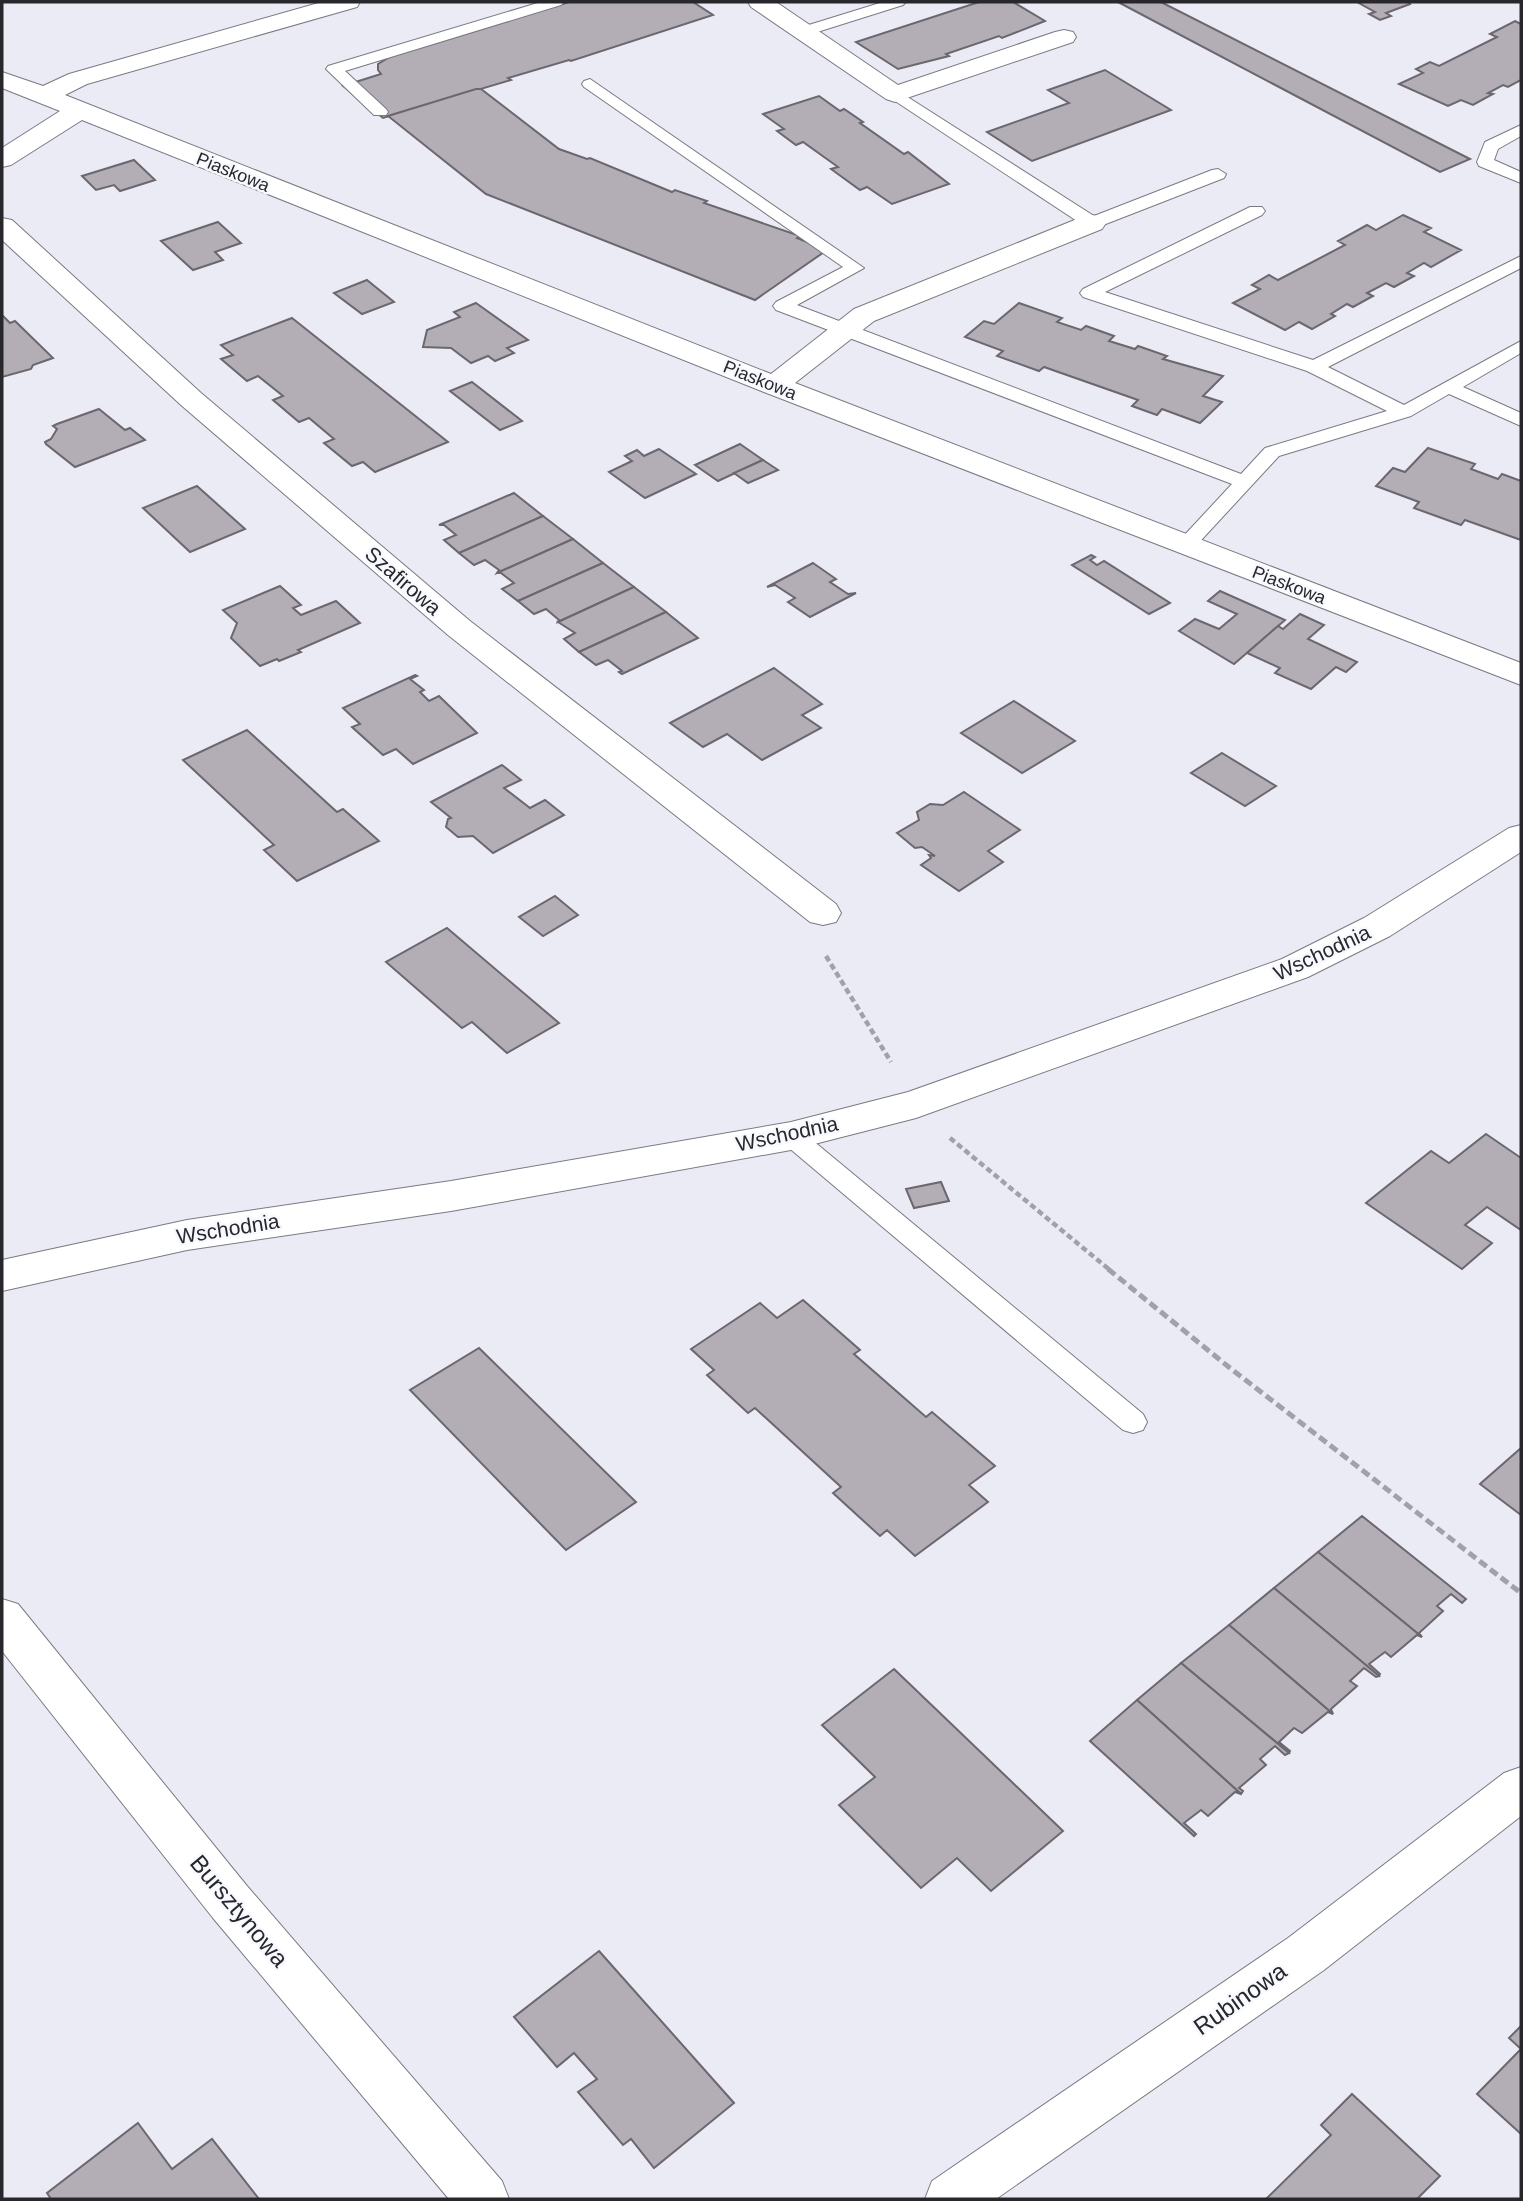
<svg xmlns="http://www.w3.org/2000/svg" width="1523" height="2201" font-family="Helvetica,sans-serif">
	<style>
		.building { fill: #b3adb6; stroke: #6c676f; stroke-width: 2 }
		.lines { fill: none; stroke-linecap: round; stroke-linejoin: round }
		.lane-casing { stroke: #7a7a83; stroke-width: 2 }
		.street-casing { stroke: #7a7a83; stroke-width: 2 }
		.path-far1 { stroke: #a1a1a9; stroke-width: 4.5; stroke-dasharray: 6 3.5; stroke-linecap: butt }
		.path { stroke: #a1a1a9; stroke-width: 5; stroke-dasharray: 9 4.5; stroke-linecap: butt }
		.lane { fill: #fff; fill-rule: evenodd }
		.street { fill: #fff; fill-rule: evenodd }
		.labels { text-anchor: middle; stroke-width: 5; stroke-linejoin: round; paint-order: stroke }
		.far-street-label { font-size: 18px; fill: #28282c; stroke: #f8f9ff }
		.street-label { font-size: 21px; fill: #28282c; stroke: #f8f9ff }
		.near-street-label { font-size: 24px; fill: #28282c; stroke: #f8f9ff }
	</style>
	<rect width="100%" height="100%" fill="#eaebf5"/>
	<g class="building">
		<polygon points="569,2 693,2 713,15 571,61 569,60 508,78 511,80 383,118 343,86 381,74 378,70 378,64 393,55"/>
		<polygon points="979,2 1013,2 1045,21 1002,38 999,36 946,54 949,56 898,69 856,42"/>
		<polygon points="1118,2 1161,2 1470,159 1440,172"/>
		<polygon points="1357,2 1408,2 1410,4 1386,13 1391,16 1380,20 1369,14 1375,12"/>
		<polygon points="1515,21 1521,24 1521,80 1508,87 1503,85 1488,93 1493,94 1473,105 1461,100 1448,106 1399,84 1423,73 1416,69 1430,62 1439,66 1497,37 1490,34"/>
		<polygon points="1105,70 1171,110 1032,161 987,132 1069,103 1048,90"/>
		<polygon points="476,89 481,89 559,149 587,159 590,158 672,192 675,190 707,201 704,203 800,236 797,238 827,250 755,300 486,194 388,116"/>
		<polygon points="819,96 840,111 844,109 863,122 860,123 904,154 908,152 949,184 892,204 867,187 860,190 831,169 838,167 803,142 796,145 777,131 784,129 763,114"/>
		<polygon points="134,160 155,180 120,191 114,185 96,190 82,176"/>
		<polygon points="1403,215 1431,228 1424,232 1461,250 1431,267 1424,263 1407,273 1414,276 1394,287 1386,283 1367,293 1373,296 1353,307 1347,304 1331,314 1335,316 1312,329 1299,322 1285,330 1233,303 1260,289 1252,285 1269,275 1278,280 1345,245 1338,241 1367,225 1376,230"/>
		<polygon points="218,222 241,243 215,252 223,260 193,270 161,241"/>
		<polygon points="367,280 394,302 362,314 334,293"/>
		<polygon points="476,303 528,340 507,348 514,353 495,361 488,356 471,363 451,348 423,347 427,330 460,317 454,312"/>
		<polygon points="1019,303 1062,318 1057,322 1081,330 1086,326 1114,336 1109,341 1135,349 1138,346 1167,356 1163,359 1223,376 1203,396 1222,402 1200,423 1162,409 1157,415 1132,406 1138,400 1044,367 1039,371 997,356 1003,351 965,337 984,321 994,324"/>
		<polygon points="2,315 10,323 15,321 53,358 33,365 31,369 2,377"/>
		<polygon points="292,318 448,442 375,472 363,462 352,466 324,443 334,439 309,418 299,422 273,400 283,396 258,376 247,381 221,359 233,355 221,345"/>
		<polygon points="472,382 522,421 500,430 450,391"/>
		<polygon points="99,409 125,430 130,428 145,440 75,467 46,444 45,442 51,439 57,429 53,426 57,424"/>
		<polygon points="740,444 763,460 718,481 695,465"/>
		<polygon points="1428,448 1475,464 1471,469 1498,479 1502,474 1521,481 1521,540 1465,520 1461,525 1414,508 1419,502 1376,486 1393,468 1405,472"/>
		<polygon points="659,449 696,474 645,498 609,472 632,461 625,456 637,450 644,456"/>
		<polygon points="763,460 778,470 748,483 734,473"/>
		<polygon points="197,486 245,529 190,552 143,508"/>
		<polygon points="514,493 543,516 459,553 444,540 456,535 444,525 439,525"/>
		<polygon points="543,516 573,539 497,573 499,570 485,560 474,565 459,553"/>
		<polygon points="573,539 603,563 518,601 502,589 514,583 501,573 497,573"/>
		<polygon points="1091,555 1095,557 1090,560 1097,565 1104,561 1170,603 1149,614 1072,565"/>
		<polygon points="603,563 634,587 558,622 559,620 546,609 534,614 518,601"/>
		<polygon points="813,563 836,579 830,582 848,594 856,593 810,617 788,602 795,598 775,585 767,587"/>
		<polygon points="280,586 301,605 293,608 301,615 336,601 360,623 298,650 301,652 279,661 277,659 260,666 231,638 237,623 223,610"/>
		<polygon points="634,587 666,612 579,652 564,639 575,633 558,622"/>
		<polygon points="1220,591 1285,620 1234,664 1179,631 1195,619 1219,629 1237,614 1208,601"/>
		<polygon points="666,612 698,638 622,674 619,672 622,671 608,660 596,665 579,652"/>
		<polygon points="1300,614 1324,625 1308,639 1357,662 1346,672 1336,667 1311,689 1275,673 1280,668 1247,653 1278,626 1283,629"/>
		<polygon points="774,668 822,704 802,715 821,728 762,760 727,734 703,747 670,723"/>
		<polygon points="415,675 417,676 410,679 424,690 420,692 429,701 439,696 477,733 413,764 396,749 383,755 352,727 360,724 343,708"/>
		<polygon points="1014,701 1075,741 1022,773 961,733"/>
		<polygon points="247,730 337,812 343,809 379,841 297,881 264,850 274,845 183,760"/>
		<polygon points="1222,753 1276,786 1245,806 1191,773"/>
		<polygon points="502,765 521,780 504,788 530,808 545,800 564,815 493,853 473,836 458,837 446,827 448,819 451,818 431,802"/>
		<polygon points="964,792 1020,830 988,851 1003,862 959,891 921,865 931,858 929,855 935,856 922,847 915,848 897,833 919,820 917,812 930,804 943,805"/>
		<polygon points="555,896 578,915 543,936 519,917"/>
		<polygon points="447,928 559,1023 507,1053 472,1022 462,1028 386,962"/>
		<polygon points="1486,1134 1521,1158 1521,1230 1487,1207 1465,1225 1492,1243 1462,1269 1366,1203 1431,1151 1449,1163"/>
		<polygon points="941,1182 949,1201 914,1208 906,1189"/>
		<polygon points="803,1300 860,1350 854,1354 926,1417 932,1412 995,1466 969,1485 988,1502 915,1556 887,1530 880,1536 833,1493 841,1487 755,1408 748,1413 707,1375 714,1370 691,1349 760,1303 777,1318"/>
		<polygon points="479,1348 636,1502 566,1550 410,1390"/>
		<polygon points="1521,1448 1521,1515 1480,1484"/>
		<polygon points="1362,1516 1466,1599 1462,1603 1451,1594 1437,1606 1443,1611 1419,1633 1422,1637 1318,1552"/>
		<polygon points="1318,1552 1422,1637 1417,1635 1391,1657 1385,1652 1369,1664 1380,1674 1379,1676 1274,1588"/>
		<polygon points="1274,1588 1379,1676 1376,1677 1364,1668 1350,1681 1357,1686 1331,1709 1333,1714 1229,1625"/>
		<polygon points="1229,1625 1333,1714 1328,1712 1302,1733 1294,1728 1279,1742 1290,1751 1289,1753 1181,1663"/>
		<polygon points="1181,1663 1289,1753 1285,1755 1275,1746 1260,1759 1266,1765 1239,1788 1243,1791 1241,1794 1137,1700"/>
		<polygon points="894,1669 1063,1831 991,1891 957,1858 921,1888 839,1805 875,1777 822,1725"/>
		<polygon points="1137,1700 1241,1794 1235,1792 1208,1816 1201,1810 1184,1823 1196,1834 1194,1836 1090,1741"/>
		<polygon points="599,1951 734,2103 654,2168 631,2139 623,2145 578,2092 597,2079 574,2053 557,2067 514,2017"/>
		<polygon points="1521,2026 1521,2134 1477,2094 1521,2049 1509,2038"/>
		<polygon points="1352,2094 1440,2176 1417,2199 1266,2199 1331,2135 1321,2125"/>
		<polygon points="138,2123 172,2169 212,2139 259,2199 51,2199 47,2193"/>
	</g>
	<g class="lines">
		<defs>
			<g id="lane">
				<polygon points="541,2 564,2 561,5 345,71 386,109 388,112 386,115 374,115 326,69 328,66"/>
				<polygon points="883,2 906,2 903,5 811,34 799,34 797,31 799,28"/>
				<polygon points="590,79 864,268 797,305 1241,474 1265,448 1387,411 1307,371 1083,297 1080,293 1083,289 1250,207 1262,207 1265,211 1262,215 1105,292 1313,360 1521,256 1521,268 1328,367 1404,405 1521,341 1521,353 1463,387 1521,413 1521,426 1449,394 1411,416 1279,456 1193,549 1179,549 1176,545 1179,541 1232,484 776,310 773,306 776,302 843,267 584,87 582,84 584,81"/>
				<polygon points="895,89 1094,216 1212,170 1218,169 1226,174 1224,178 1098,227 1086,227 889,97 887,94"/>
				<polygon points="1521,125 1521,136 1498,149 1494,160 1521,172 1521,183 1479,166 1477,162 1485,142"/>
				<polygon points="791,1127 800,1130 1143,1414 1147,1422 1143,1430 1133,1433 1123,1430 782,1142 779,1136 782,1130"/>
			</g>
			<g id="street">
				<polygon points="322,2 360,2 357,7 87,84 65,95 771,374 854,309 1082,217 1092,215 1102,217 1106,223 1102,229 874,321 795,383 1521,663 1521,685 764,392 82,120 11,165 2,167 2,148 60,111 2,88 2,72 43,86 69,74"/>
				<polygon points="748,2 776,2 898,85 1055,32 1064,30 1073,32 1076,37 1073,42 895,102 886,99 751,7"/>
				<polygon points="2,218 12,220 201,393 470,621 836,904 841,913 836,922 823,925 810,922 448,635 181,405 2,240"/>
				<polygon points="1521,825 1521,852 1390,936 1308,977 916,1118 791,1150 451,1211 187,1250 2,1291 2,1260 187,1220 451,1181 791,1122 908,1092 1282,959 1364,918 1509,828"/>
				<polygon points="2,1599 18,1604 247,1886 502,2181 509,2199 449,2199 213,1918 2,1651"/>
				<polygon points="1521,1767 1521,1816 1324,1970 996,2199 925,2199 932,2181 1288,1938 1504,1773"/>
			</g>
		</defs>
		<use href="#lane" class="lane-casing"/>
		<use href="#street" class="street-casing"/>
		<g class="path-far1">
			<polyline points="826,956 891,1062"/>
			<polyline points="950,1138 1111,1271"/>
		</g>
		<polyline class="path" points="1108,1269 1230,1368 1521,1593"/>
		<use href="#lane" class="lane"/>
		<use href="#street" class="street"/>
	</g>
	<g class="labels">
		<g class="far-street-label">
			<text transform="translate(233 172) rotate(22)" y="6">Piaskowa</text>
			<text transform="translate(760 380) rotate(22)" y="6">Piaskowa</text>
			<text transform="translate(1289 585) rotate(21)" y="6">Piaskowa</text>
		</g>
		<g class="street-label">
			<text transform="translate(403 581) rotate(41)" y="7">Szafirowa</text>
			<text transform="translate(1322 953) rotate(-25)" y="7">Wschodnia</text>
			<text transform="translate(787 1134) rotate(-12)" y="7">Wschodnia</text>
			<text transform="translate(228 1229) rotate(-9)" y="7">Wschodnia</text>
		</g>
		<g class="near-street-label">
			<text transform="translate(239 1911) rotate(50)" y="8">Bursztynowa</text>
			<text transform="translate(1240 1999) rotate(-35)" y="8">Rubinowa</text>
		</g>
	</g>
	<rect width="1523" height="2201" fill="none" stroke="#28282c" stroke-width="7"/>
</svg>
